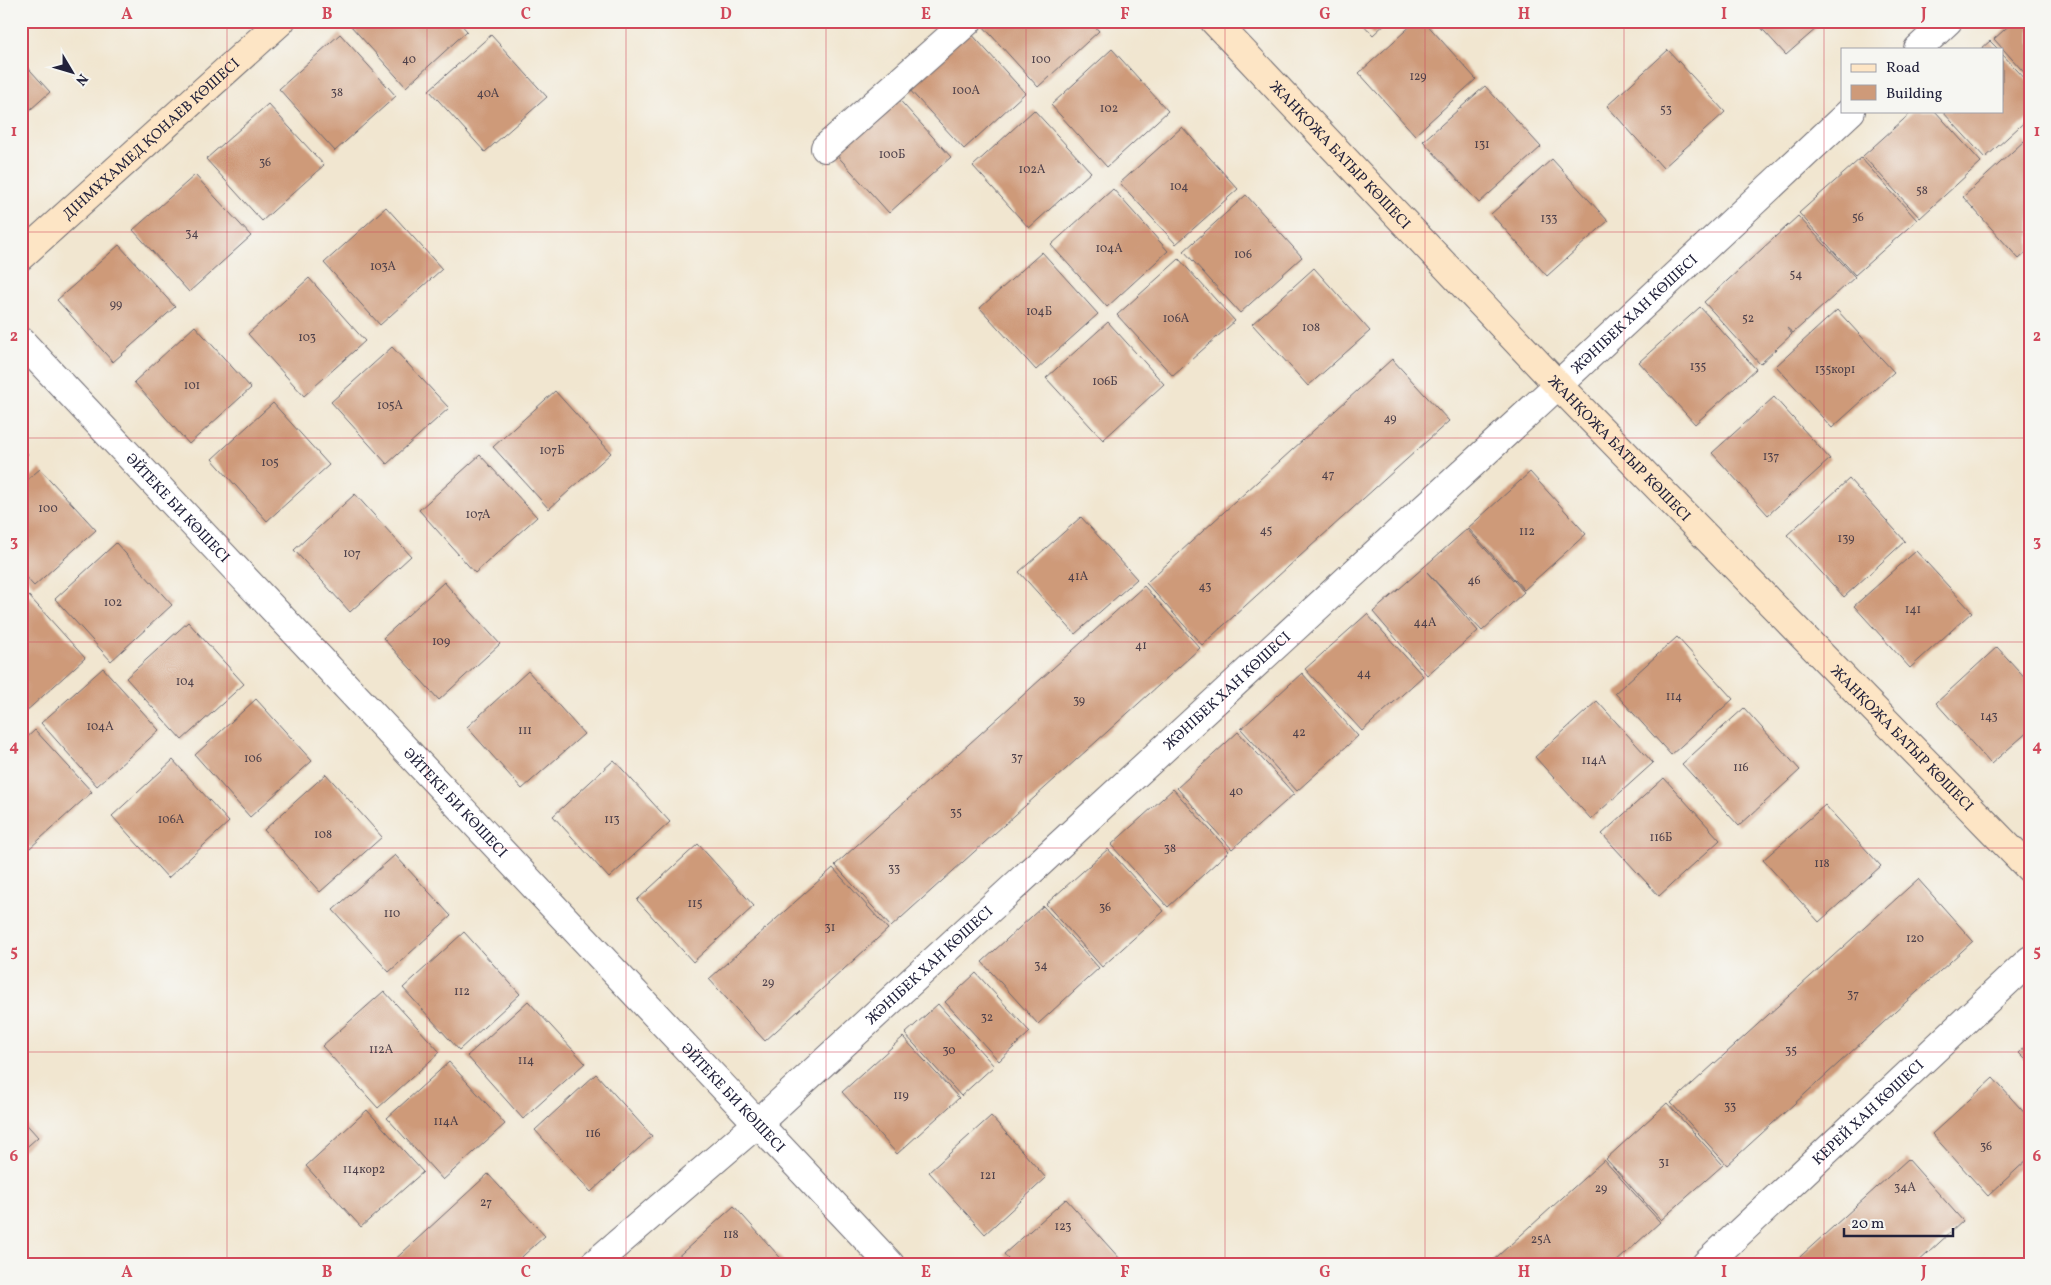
<svg xmlns="http://www.w3.org/2000/svg" width="2051" height="1285" font-family="Vollkorn,serif">
	<style>
		.building { fill: #ce9a79 }
		.lines { fill: none; stroke-linecap: round; stroke-linejoin: round }
		.street-casing { stroke: #6a676f; stroke-width: 30 }
		.secondary-casing { stroke: #6a676f; stroke-width: 30 }
		.street { stroke: #fff; stroke-width: 28 }
		.secondary { stroke: #fde5c5; stroke-width: 28 }
		.grid { fill: none; stroke: #d1495b; stroke-width: 1; stroke-opacity: 0.55 }
		.labels { text-anchor: middle; stroke-width: 4; stroke-linejoin: round; paint-order: stroke }
		.number-label { font-size: 12px; fill: #4d404a }
		.street-label { font-size: 15px; fill: #22223b; stroke: #f6f6f2 }
		.neatline { fill: none; stroke: #d1495b; stroke-width: 2 }
		.grid-label { font-size: 16px; text-anchor: middle; font-weight: bold; fill: #d1495b }
	</style>
	<rect width="100%" height="100%" fill="#f6f6f2"/>
	<filter id="ink" filterUnits="userSpaceOnUse"><feTurbulence type="fractalNoise" baseFrequency=".02" numOctaves="2"/><feDisplacementMap in="SourceGraphic" scale="10" xChannelSelector="R" yChannelSelector="G"/><feConvolveMatrix kernelMatrix="1 2 1 2 8 2 1 2 1" color-interpolation-filters="sRGB"/></filter>
	<filter id="wash" filterUnits="userSpaceOnUse"><feTurbulence type="fractalNoise" baseFrequency=".0096" numOctaves="4" result="noise"/><feDisplacementMap in="SourceGraphic" scale="20" xChannelSelector="R" yChannelSelector="G"/><feGaussianBlur stdDeviation="1.12" result="paint"/><feColorMatrix in="noise" values="0 0 0 0 0 0 0 0 0 0 0 0 0 0 0 0 0 1.4 0 .05"/><feComposite in="paint" operator="in"/></filter>
	<g filter="url(#wash)">
		<rect width="100%" height="100%" fill="#f1e6d0"/>
		<g id="blocks">
			<g class="building">
				<polygon points="354,21 458,21 467,31 406,87 350,25"/>
				<polygon points="986,21 1090,21 1099,31 1038,87 982,25"/>
				<polygon points="1360,21 1388,21 1373,35"/>
				<polygon points="1416,21 1424,21 1476,79 1415,135 1359,73"/>
				<polygon points="1755,21 1825,21 1786,55"/>
				<polygon points="2014,21 2030,21 2030,79 1994,39"/>
				<polygon points="969,31 1025,93 964,149 907,87"/>
				<polygon points="340,34 396,96 335,151 279,89"/>
				<polygon points="491,35 547,97 485,152 429,90"/>
				<polygon points="1990,41 1998,49 1981,49"/>
				<polygon points="1112,49 1168,111 1107,167 1051,105"/>
				<polygon points="1668,50 1725,112 1663,168 1607,106"/>
				<polygon points="2002,54 2030,84 2030,117 1985,158 1942,111 2002,111"/>
				<polygon points="21,60 50,92 21,118"/>
				<polygon points="1485,86 1541,147 1479,203 1423,141"/>
				<polygon points="895,95 951,157 889,213 833,151"/>
				<polygon points="268,104 324,165 262,221 206,159"/>
				<polygon points="1034,110 1091,172 1029,228 973,166"/>
				<polygon points="1913,111 1935,111 1981,162 1920,218 1863,156"/>
				<polygon points="1182,127 1238,189 1176,244 1120,183"/>
				<polygon points="2024,141 2030,147 2030,249 2019,259 1963,197"/>
				<polygon points="1861,158 1917,220 1855,275 1799,213"/>
				<polygon points="1552,159 1608,221 1547,276 1491,214"/>
				<polygon points="195,175 251,236 189,292 133,230"/>
				<polygon points="1113,189 1168,251 1107,307 1051,245"/>
				<polygon points="1246,195 1302,257 1240,313 1184,251"/>
				<polygon points="386,207 442,269 380,325 324,263"/>
				<polygon points="1798,216 1855,277 1793,333 1787,328 1792,334 1760,364 1704,302"/>
				<polygon points="119,245 175,307 113,362 57,300"/>
				<polygon points="1042,252 1098,314 1036,370 980,308"/>
				<polygon points="1179,259 1235,321 1173,376 1117,315"/>
				<polygon points="1314,268 1370,331 1308,386 1252,324"/>
				<polygon points="309,278 365,341 304,396 248,334"/>
				<polygon points="1700,307 1756,369 1695,424 1639,362"/>
				<polygon points="1837,310 1894,372 1832,428 1776,366"/>
				<polygon points="1108,322 1164,384 1103,440 1046,378"/>
				<polygon points="195,326 251,388 189,444 134,382"/>
				<polygon points="392,347 449,408 387,464 331,402"/>
				<polygon points="1392,359 1449,421 1202,645 1146,583"/>
				<polygon points="555,391 611,453 549,509 493,447"/>
				<polygon points="1774,397 1830,459 1768,515 1712,453"/>
				<polygon points="273,403 329,465 267,521 212,459"/>
				<polygon points="21,447 28,454 21,460"/>
				<polygon points="480,455 537,517 475,573 419,510"/>
				<polygon points="40,469 96,530 34,586 21,572 21,485"/>
				<polygon points="1530,472 1586,534 1524,590 1468,528"/>
				<polygon points="1849,479 1905,541 1844,597 1787,535"/>
				<polygon points="355,494 411,556 350,612 294,550"/>
				<polygon points="1081,517 1137,579 1075,634 1019,572"/>
				<polygon points="1467,529 1524,592 1482,631 1427,572 1478,631 1427,675 1373,612"/>
				<polygon points="116,543 172,605 111,661 55,599"/>
				<polygon points="1916,551 1972,612 1910,668 1854,606"/>
				<polygon points="444,582 500,644 439,700 383,638"/>
				<polygon points="1144,586 1200,648 891,927 835,865"/>
				<polygon points="29,596 85,658 23,714 21,711 21,603"/>
				<polygon points="1367,614 1423,676 1362,731 1305,669"/>
				<polygon points="188,622 244,684 182,740 126,678"/>
				<polygon points="1677,637 1733,699 1671,755 1615,693"/>
				<polygon points="1997,647 2030,683 2030,730 1991,764 1936,703"/>
				<polygon points="103,668 159,730 97,786 41,723"/>
				<polygon points="528,671 584,734 522,789 467,727"/>
				<polygon points="1302,673 1358,736 1297,791 1241,729"/>
				<polygon points="256,699 312,761 250,817 195,755"/>
				<polygon points="1597,701 1653,763 1591,819 1535,757"/>
				<polygon points="1744,708 1800,770 1739,826 1682,764"/>
				<polygon points="35,730 92,792 30,848 21,838 21,743"/>
				<polygon points="1238,732 1294,794 1232,849 1177,788"/>
				<polygon points="173,760 229,822 168,878 112,816"/>
				<polygon points="614,760 670,822 609,878 553,816"/>
				<polygon points="326,774 382,837 320,892 264,830"/>
				<polygon points="1664,778 1720,840 1659,896 1602,834"/>
				<polygon points="1173,789 1229,851 1168,907 1111,845"/>
				<polygon points="1825,805 1881,866 1819,922 1763,860"/>
				<polygon points="698,844 754,906 693,962 637,900"/>
				<polygon points="1108,849 1164,911 1102,967 1046,904"/>
				<polygon points="395,855 451,916 389,972 333,910"/>
				<polygon points="833,868 888,929 765,1041 709,979"/>
				<polygon points="1918,879 1973,941 1727,1165 1671,1103"/>
				<polygon points="1043,906 1099,968 1038,1024 982,962"/>
				<polygon points="464,932 520,994 459,1050 403,988"/>
				<polygon points="976,973 1030,1032 999,1061 945,1002"/>
				<polygon points="384,991 440,1052 378,1108 322,1046"/>
				<polygon points="528,1001 585,1063 523,1119 467,1056"/>
				<polygon points="938,1004 994,1066 961,1096 905,1034"/>
				<polygon points="903,1037 959,1098 897,1154 842,1092"/>
				<polygon points="2030,1043 2030,1064 2019,1053"/>
				<polygon points="449,1062 505,1124 443,1180 387,1118"/>
				<polygon points="596,1074 652,1136 591,1192 535,1130"/>
				<polygon points="1993,1078 2030,1119 2030,1157 1988,1196 1932,1134"/>
				<polygon points="1667,1103 1723,1165 1661,1220 1606,1159"/>
				<polygon points="367,1110 423,1172 361,1227 306,1166"/>
				<polygon points="991,1116 1046,1178 985,1234 929,1172"/>
				<polygon points="21,1118 38,1137 21,1152"/>
				<polygon points="1908,1159 1963,1221 1916,1264 1792,1264"/>
				<polygon points="1604,1160 1660,1222 1614,1264 1489,1264"/>
				<polygon points="488,1174 545,1236 514,1264 390,1264"/>
				<polygon points="1066,1199 1121,1260 1118,1264 1012,1264 1004,1254"/>
				<polygon points="734,1206 786,1264 675,1264 673,1261"/>
			</g>
		</g>
	</g>
	<g filter="url(#ink)">
		<use href="#blocks" fill-opacity="0" stroke="#6a676f" stroke-width="1"/>
		<g class="lines">
			<defs>
				<g id="street">
					<polyline points="1918,49 1948,21"/>
					<polyline points="825,148 968,21"/>
					<path id="s1" d="M21 341 890 1264"/>
					<path id="s2" d="M594 1264 758 1123 1558 385 1851 111"/>
					<path id="s3" d="M1706 1264 2030 960"/>
				</g>
				<g id="secondary">
					<path id="s4" d="M1214 21 1558 385 2030 869"/>
					<path id="s5" d="M21 256 281 21"/>
				</g>
			</defs>
			<use href="#street" class="street-casing"/>
			<use href="#secondary" class="secondary-casing"/>
			<use href="#street" class="street"/>
			<use href="#secondary" class="secondary"/>
		</g>
	</g>
	<path class="grid" d="M227 21V1264M427 21V1264M626 21V1264M826 21V1264M1026 21V1264M1225 21V1264M1425 21V1264M1624 21V1264M1824 21V1264M21 232H2030M21 438H2030M21 642H2030M21 848H2030M21 1052H2030"/>
	<g class="labels">
		<g class="number-label">
			<text x="409" y="63">40</text>
			<text x="1041" y="63">100</text>
			<text x="1418" y="80">129</text>
			<text x="966" y="94">100А</text>
			<text x="337" y="96">38</text>
			<text x="488" y="97">40А</text>
			<text x="1109" y="112">102</text>
			<text x="1666" y="113">53</text>
			<text x="1482" y="148">131</text>
			<text x="892" y="158">100Б</text>
			<text x="265" y="166">36</text>
			<text x="1032" y="173">102А</text>
			<text x="1179" y="190">104</text>
			<text x="1922" y="194">58</text>
			<text x="1858" y="221">56</text>
			<text x="1549" y="222">133</text>
			<text x="192" y="237">34</text>
			<text x="1109" y="252">104А</text>
			<text x="1243" y="258">106</text>
			<text x="383" y="270">103А</text>
			<text x="1796" y="278">54</text>
			<text x="116" y="308">99</text>
			<text x="1039" y="315">104Б</text>
			<text x="1176" y="322">106А</text>
			<text x="1748" y="322">52</text>
			<text x="1311" y="331">108</text>
			<text x="307" y="341">103</text>
			<text x="1698" y="370">135</text>
			<text x="1835" y="373">135кор1</text>
			<text x="1105" y="385">106Б</text>
			<text x="192" y="389">101</text>
			<text x="390" y="409">105А</text>
			<text x="1390" y="422">49</text>
			<text x="552" y="454">107Б</text>
			<text x="1771" y="460">137</text>
			<text x="270" y="466">105</text>
			<text x="1328" y="478">47</text>
			<text x="48" y="512">100</text>
			<text x="478" y="518">107А</text>
			<text x="1266" y="534">45</text>
			<text x="1527" y="535">112</text>
			<text x="1846" y="542">139</text>
			<text x="352" y="557">107</text>
			<text x="1078" y="580">41А</text>
			<text x="1474" y="584">46</text>
			<text x="1205" y="590">43</text>
			<text x="113" y="606">102</text>
			<text x="1913" y="613">141</text>
			<text x="1425" y="626">44А</text>
			<text x="441" y="645">109</text>
			<text x="1141" y="649">41</text>
			<text x="1364" y="677">44</text>
			<text x="185" y="685">104</text>
			<text x="1674" y="700">114</text>
			<text x="1079" y="704">39</text>
			<text x="1989" y="720">143</text>
			<text x="100" y="730">104А</text>
			<text x="525" y="734">111</text>
			<text x="1299" y="736">42</text>
			<text x="1017" y="761">37</text>
			<text x="253" y="762">106</text>
			<text x="1594" y="764">114А</text>
			<text x="1741" y="771">116</text>
			<text x="1236" y="795">40</text>
			<text x="956" y="816">35</text>
			<text x="171" y="823">106А</text>
			<text x="612" y="823">113</text>
			<text x="323" y="838">108</text>
			<text x="1661" y="841">116Б</text>
			<text x="1170" y="852">38</text>
			<text x="1822" y="867">118</text>
			<text x="894" y="872">33</text>
			<text x="695" y="907">115</text>
			<text x="1105" y="911">36</text>
			<text x="392" y="917">110</text>
			<text x="830" y="931">31</text>
			<text x="1915" y="942">120</text>
			<text x="1041" y="969">34</text>
			<text x="768" y="986">29</text>
			<text x="462" y="995">112</text>
			<text x="1853" y="998">37</text>
			<text x="987" y="1021">32</text>
			<text x="381" y="1053">112А</text>
			<text x="949" y="1054">30</text>
			<text x="1791" y="1054">35</text>
			<text x="526" y="1064">114</text>
			<text x="901" y="1099">119</text>
			<text x="1730" y="1110">33</text>
			<text x="446" y="1125">114А</text>
			<text x="593" y="1137">116</text>
			<text x="1986" y="1150">36</text>
			<text x="1664" y="1166">31</text>
			<text x="364" y="1173">114кор2</text>
			<text x="988" y="1179">121</text>
			<text x="1905" y="1191">34А</text>
			<text x="1601" y="1192">29</text>
			<text x="486" y="1206">27</text>
			<text x="1063" y="1230">123</text>
			<text x="731" y="1238">118</text>
			<text x="1541" y="1243">25А</text>
		</g>
		<g class="street-label">
			<text dy="5" stroke="none"><textPath href="#s5" startOffset="175">ДІНМҰХАМЕД ҚОНАЕВ КӨШЕСІ</textPath></text>
			<text dy="5" stroke="none"><textPath href="#s4" startOffset="184">ЖАНҚОЖА БАТЫР КӨШЕСІ</textPath></text>
			<text dy="5" stroke="none"><textPath href="#s2" startOffset="1409">ЖӘНІБЕК ХАН КӨШЕСІ</textPath></text>
			<text dy="5" stroke="none"><textPath href="#s4" startOffset="589">ЖАНҚОЖА БАТЫР КӨШЕСІ</textPath></text>
			<text dy="5" stroke="none"><textPath href="#s1" startOffset="229">ӘЙТЕКЕ БИ КӨШЕСІ</textPath></text>
			<text dy="5" stroke="none"><textPath href="#s2" startOffset="854">ЖӘНІБЕК ХАН КӨШЕСІ</textPath></text>
			<text dy="5" stroke="none"><textPath href="#s4" startOffset="994">ЖАНҚОЖА БАТЫР КӨШЕСІ</textPath></text>
			<text dy="5" stroke="none"><textPath href="#s1" startOffset="634">ӘЙТЕКЕ БИ КӨШЕСІ</textPath></text>
			<text dy="5" stroke="none"><textPath href="#s2" startOffset="449">ЖӘНІБЕК ХАН КӨШЕСІ</textPath></text>
			<text dy="5" stroke="none"><textPath href="#s1" startOffset="1039">ӘЙТЕКЕ БИ КӨШЕСІ</textPath></text>
			<text dy="5" stroke="none"><textPath href="#s3" startOffset="222">КЕРЕЙ ХАН КӨШЕСІ</textPath></text>
		</g>
	</g>
	<rect width="2051" height="1285" fill="none" stroke="#f6f6f2" stroke-width="55"/>
	<rect x="1841" y="48" width="162" height="65" fill="#f6f6f2" stroke="#a1a1a9"/>
	<rect x="1851" y="64" width="25" height="8" fill="#fde5c5" stroke="#a1a1a9"/>
	<text x="1886" y="72" font-size="15" fill="#22223b">Road</text>
	<rect x="1851" y="85" width="25" height="15" fill="#ce9a79" stroke="#a1a1a9"/>
	<text x="1886" y="98" font-size="15" fill="#22223b">Building</text>
	<g transform="translate(72 72) rotate(128)" stroke="#f6f6f2" stroke-width="4" paint-order="stroke">
	<path d="M0-4L9 19L0 12L-9 19Z" fill="#22223b"/>
	<text y="-8" font-size="14" font-weight="bold" text-anchor="middle" fill="#22223b">N</text>
	</g>
	<path d="M1844 1228v8h109v-8" fill="none" stroke="#22223b" stroke-width="2.5"/>
	<text x="1851" y="1228" font-size="15" fill="#22223b" stroke="#f6f6f2" stroke-width="4" paint-order="stroke">20 m</text>
	<rect x="28" y="28" width="1996" height="1230" class="neatline"/>
	<g class="grid-label">
		<text x="127" y="19">A</text>
		<text x="327" y="19">B</text>
		<text x="526" y="19">C</text>
		<text x="726" y="19">D</text>
		<text x="926" y="19">E</text>
		<text x="1125" y="19">F</text>
		<text x="1325" y="19">G</text>
		<text x="1524" y="19">H</text>
		<text x="1724" y="19">I</text>
		<text x="1924" y="19">J</text>
		<text x="14" y="136">1</text>
		<text x="2037" y="136">1</text>
		<text x="14" y="341">2</text>
		<text x="2037" y="341">2</text>
		<text x="14" y="546">3</text>
		<text x="2037" y="546">3</text>
		<text x="14" y="751">4</text>
		<text x="2037" y="751">4</text>
		<text x="14" y="956">5</text>
		<text x="2037" y="956">5</text>
		<text x="14" y="1161">6</text>
		<text x="2037" y="1161">6</text>
		<text x="127" y="1277">A</text>
		<text x="327" y="1277">B</text>
		<text x="526" y="1277">C</text>
		<text x="726" y="1277">D</text>
		<text x="926" y="1277">E</text>
		<text x="1125" y="1277">F</text>
		<text x="1325" y="1277">G</text>
		<text x="1524" y="1277">H</text>
		<text x="1724" y="1277">I</text>
		<text x="1924" y="1277">J</text>
	</g>
</svg>
